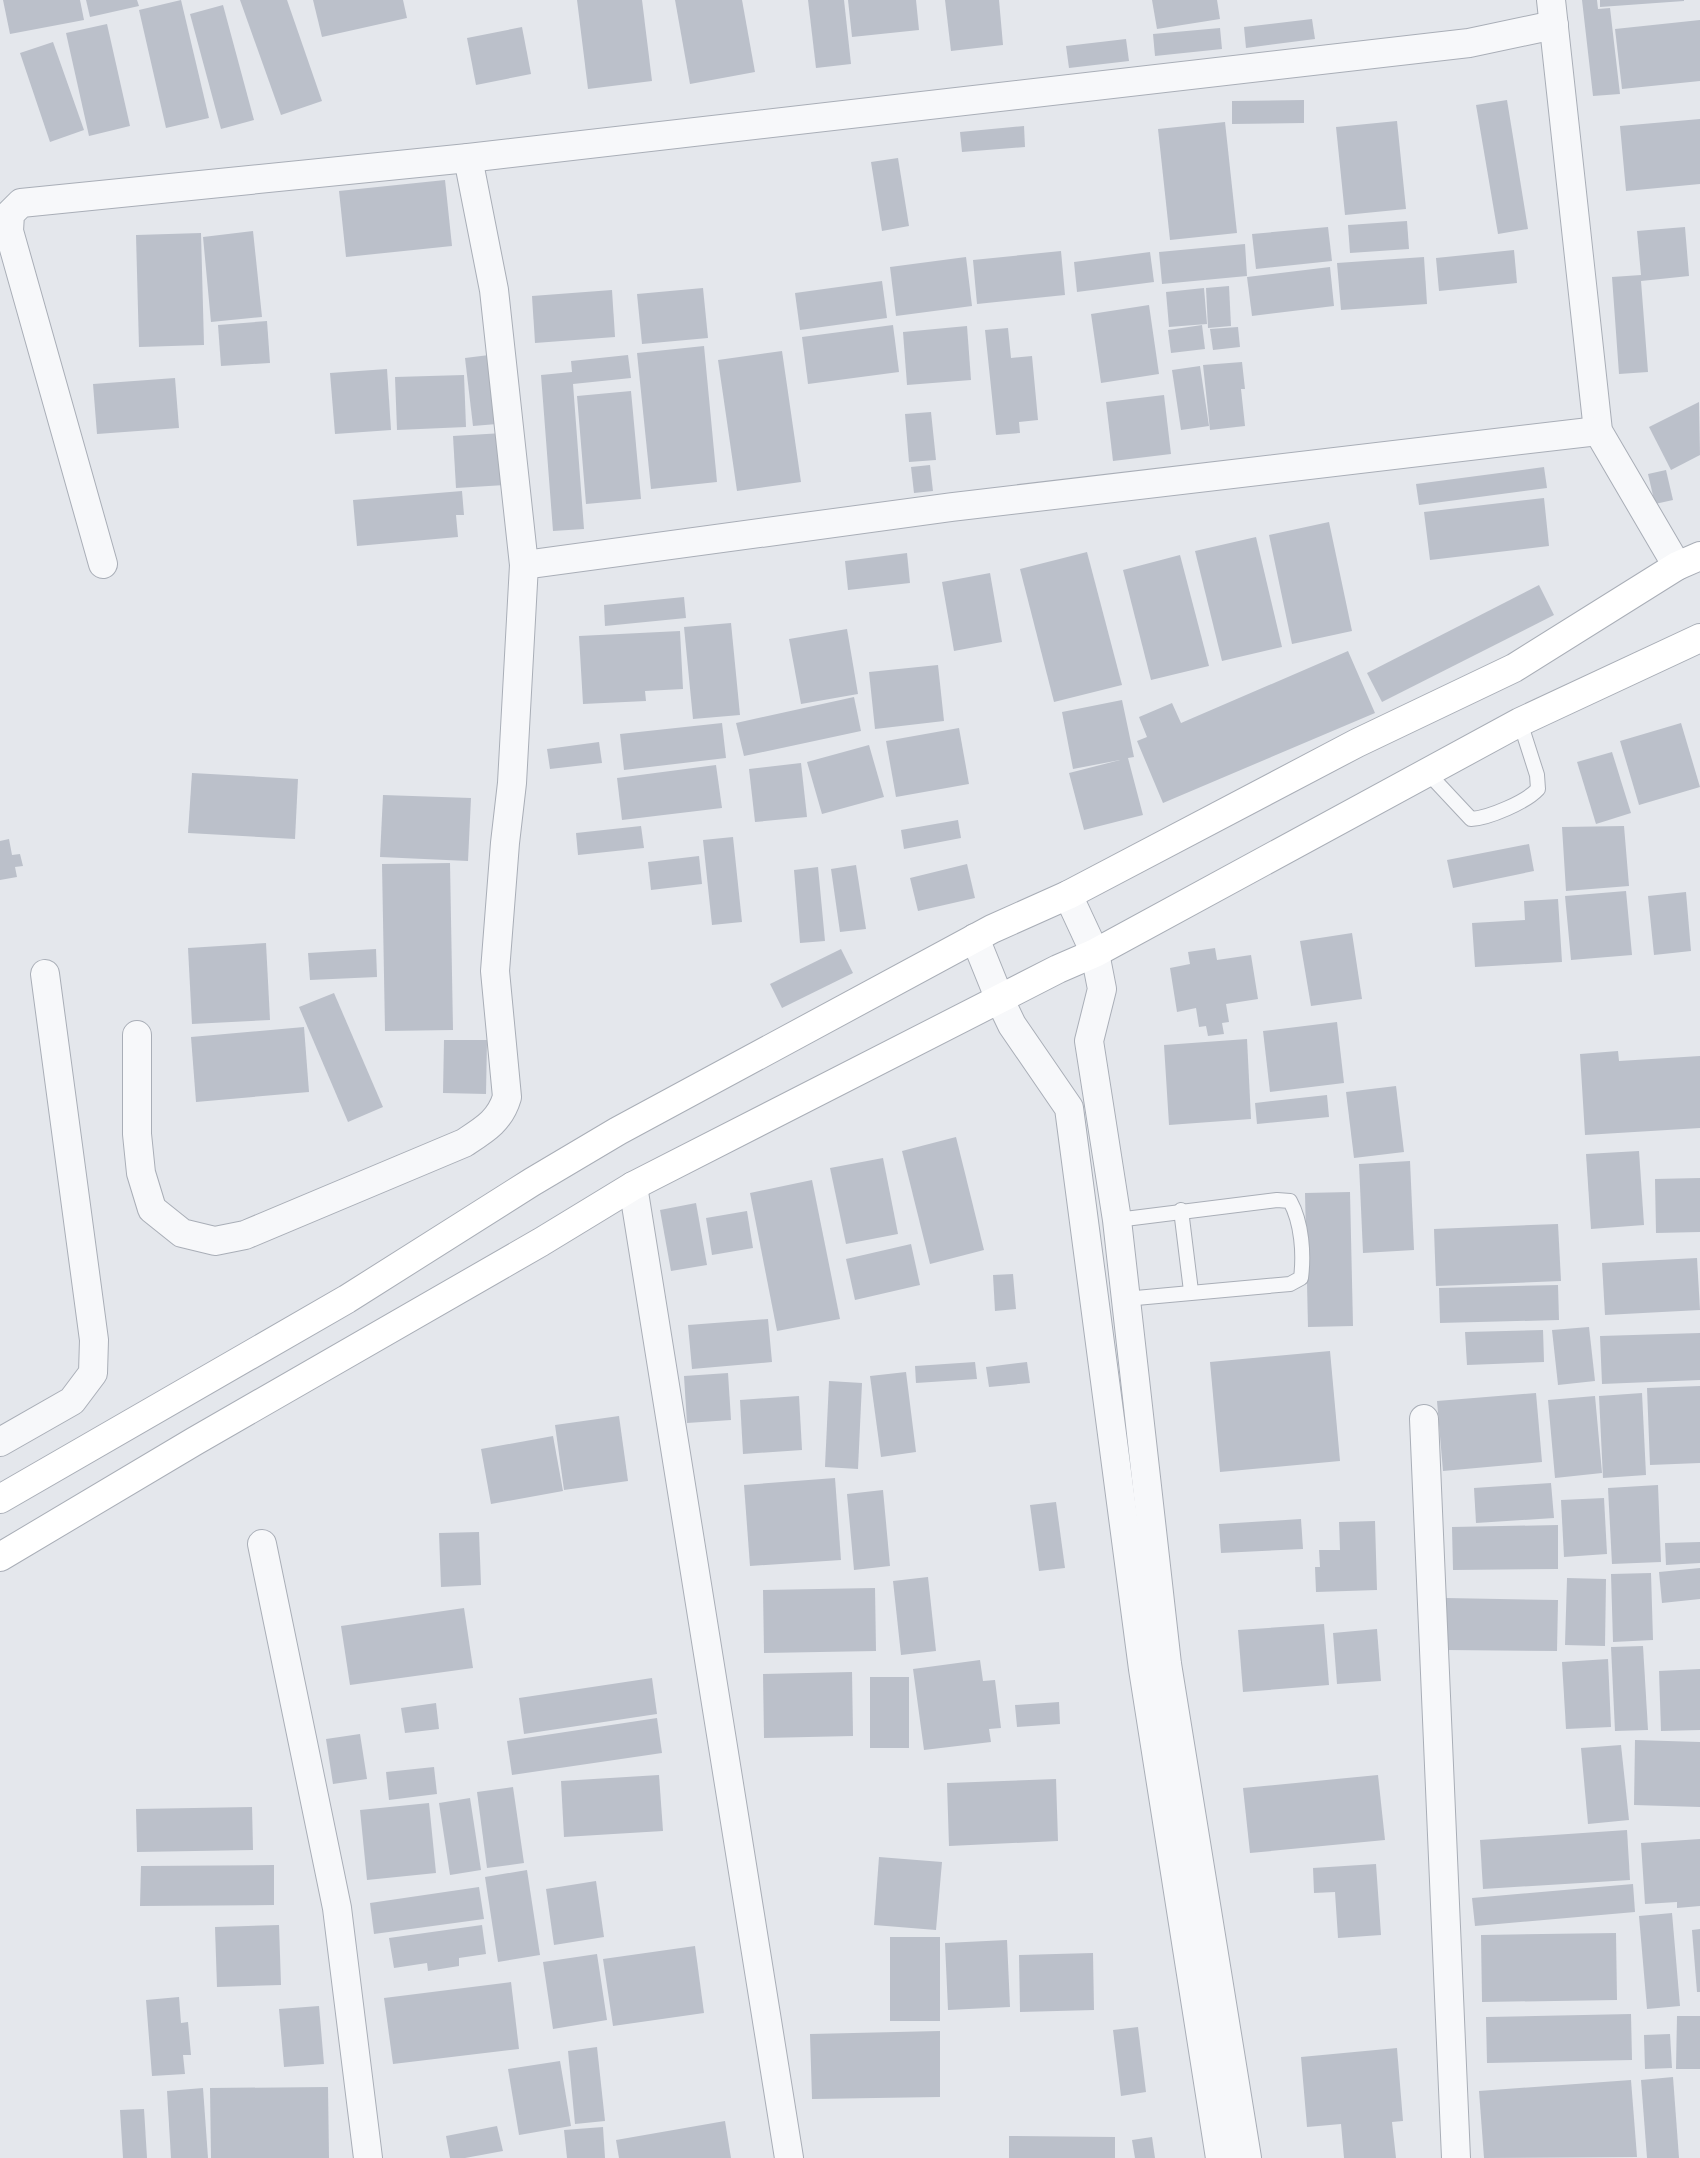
<svg xmlns="http://www.w3.org/2000/svg" width="1700" height="2158" font-family="Helvetica,sans-serif">
	<style>
		.building { fill: #bbc0ca }
		.lines { fill: none; stroke-linecap: round; stroke-linejoin: round }
		.lane-casing { stroke: #a9aeb7; stroke-width: 16 }
		.street-casing { stroke: #a9aeb7; stroke-width: 30 }
		.secondary-casing { stroke: #a9aeb7; stroke-width: 30 }
		.lane { stroke: #f7f8fa; stroke-width: 14 }
		.street { stroke: #f7f8fa; stroke-width: 28 }
		.secondary { stroke: #fff; stroke-width: 28 }
	</style>
	<rect width="100%" height="100%" fill="#e4e7ec"/>
	<g class="building">
		<polygon points="3,0 80,0 84,20 10,34"/>
		<polygon points="86,0 137,0 139,6 90,17"/>
		<polygon points="181,0 209,118 166,128 139,10"/>
		<polygon points="240,0 287,0 322,101 281,115"/>
		<polygon points="313,0 403,0 407,18 322,37"/>
		<polygon points="577,0 642,0 652,81 588,89"/>
		<polygon points="675,0 742,0 755,72 690,84"/>
		<polygon points="808,0 844,0 851,64 816,68"/>
		<polygon points="848,0 916,0 919,30 852,37"/>
		<polygon points="945,0 999,0 1003,45 951,51"/>
		<polygon points="1152,0 1217,0 1220,19 1157,29"/>
		<polygon points="1582,0 1597,0 1598,9 1610,8 1620,94 1593,96"/>
		<polygon points="1600,0 1684,0 1684,1 1600,7"/>
		<polygon points="223,5 254,120 221,129 190,14"/>
		<polygon points="1312,19 1315,39 1246,48 1244,27"/>
		<polygon points="1700,20 1700,81 1622,89 1615,29"/>
		<polygon points="107,24 130,126 89,136 66,33"/>
		<polygon points="522,27 531,74 476,85 467,38"/>
		<polygon points="1220,28 1222,49 1155,56 1153,34"/>
		<polygon points="1126,39 1129,61 1069,68 1066,46"/>
		<polygon points="53,42 84,130 50,142 20,53"/>
		<polygon points="1304,100 1304,123 1232,124 1232,101"/>
		<polygon points="1507,100 1528,229 1498,234 1476,105"/>
		<polygon points="1700,119 1700,184 1626,191 1620,126"/>
		<polygon points="1397,121 1406,209 1345,215 1336,127"/>
		<polygon points="1225,122 1237,233 1170,240 1158,129"/>
		<polygon points="1024,126 1025,147 962,152 960,132"/>
		<polygon points="898,158 909,226 882,231 871,162"/>
		<polygon points="445,180 452,246 346,257 339,191"/>
		<polygon points="1407,221 1409,249 1350,253 1348,225"/>
		<polygon points="1328,227 1332,261 1256,269 1252,234"/>
		<polygon points="1685,227 1689,276 1641,281 1648,372 1619,374 1612,277 1641,275 1637,231"/>
		<polygon points="253,231 262,317 211,322 203,237"/>
		<polygon points="201,233 204,345 139,347 136,235"/>
		<polygon points="1245,244 1247,276 1162,284 1159,252"/>
		<polygon points="1514,250 1517,283 1439,291 1436,258"/>
		<polygon points="1061,251 1065,295 977,304 973,260"/>
		<polygon points="1150,252 1154,282 1077,292 1074,262"/>
		<polygon points="966,257 972,306 896,316 890,267"/>
		<polygon points="1424,257 1427,304 1341,310 1337,263"/>
		<polygon points="1330,267 1334,306 1252,316 1247,277"/>
		<polygon points="882,281 887,318 800,330 795,293"/>
		<polygon points="1229,286 1231,326 1208,328 1206,288"/>
		<polygon points="703,288 708,338 642,344 637,294"/>
		<polygon points="1204,288 1207,324 1169,327 1166,292"/>
		<polygon points="612,290 615,337 535,343 532,296"/>
		<polygon points="1149,305 1159,374 1101,383 1091,314"/>
		<polygon points="267,321 270,363 221,366 218,325"/>
		<polygon points="893,325 899,372 808,384 802,337"/>
		<polygon points="1202,325 1205,349 1171,353 1168,330"/>
		<polygon points="967,326 971,380 907,385 903,332"/>
		<polygon points="1238,327 1240,347 1213,350 1210,329"/>
		<polygon points="1008,328 1011,358 1032,356 1038,420 1019,422 1020,433 996,435 985,330"/>
		<polygon points="704,346 717,482 651,489 637,353"/>
		<polygon points="782,351 801,482 737,491 718,360"/>
		<polygon points="489,355 497,424 473,426 465,358"/>
		<polygon points="628,355 631,378 573,384 584,529 553,531 541,375 572,372 571,361"/>
		<polygon points="1242,362 1245,389 1241,389 1245,426 1210,430 1203,365"/>
		<polygon points="1200,366 1209,426 1181,430 1172,370"/>
		<polygon points="387,369 391,430 335,434 330,373"/>
		<polygon points="464,375 466,427 397,430 395,377"/>
		<polygon points="175,378 179,428 97,434 93,384"/>
		<polygon points="631,391 641,499 586,504 577,396"/>
		<polygon points="1164,395 1171,454 1113,461 1106,402"/>
		<polygon points="1699,402 1700,455 1671,470 1649,427"/>
		<polygon points="931,412 936,460 909,462 905,414"/>
		<polygon points="503,433 505,485 456,488 453,436"/>
		<polygon points="930,465 933,491 914,493 911,467"/>
		<polygon points="1544,467 1547,488 1419,505 1416,484"/>
		<polygon points="1666,470 1673,500 1655,504 1648,474"/>
		<polygon points="462,491 464,515 456,515 458,537 357,546 353,500"/>
		<polygon points="1544,498 1549,546 1430,560 1424,512"/>
		<polygon points="1329,522 1352,631 1292,644 1269,535"/>
		<polygon points="1256,537 1282,647 1222,661 1195,551"/>
		<polygon points="1087,552 1122,685 1054,702 1020,569"/>
		<polygon points="907,553 910,583 848,590 845,561"/>
		<polygon points="1180,555 1209,666 1151,680 1123,570"/>
		<polygon points="990,573 1002,642 954,651 942,582"/>
		<polygon points="1539,585 1554,615 1382,702 1367,673"/>
		<polygon points="684,597 686,618 605,626 604,605"/>
		<polygon points="731,623 740,715 693,719 684,627"/>
		<polygon points="847,629 858,694 801,704 789,639"/>
		<polygon points="680,631 683,689 645,691 646,701 583,704 579,636"/>
		<polygon points="1348,651 1375,713 1163,803 1137,741 1147,737 1139,717 1172,703 1181,723"/>
		<polygon points="938,665 944,721 875,729 869,672"/>
		<polygon points="854,697 861,731 744,756 736,723"/>
		<polygon points="1122,700 1134,757 1128,758 1143,815 1084,830 1069,773 1120,760 1073,769 1062,712"/>
		<polygon points="722,723 726,758 624,770 620,734"/>
		<polygon points="1681,723 1700,787 1639,805 1620,741"/>
		<polygon points="959,728 969,784 896,797 886,741"/>
		<polygon points="599,742 602,763 550,769 547,749"/>
		<polygon points="869,745 884,797 822,814 807,762"/>
		<polygon points="1612,752 1631,813 1596,824 1577,762"/>
		<polygon points="801,763 807,817 755,822 749,769"/>
		<polygon points="716,765 722,808 622,820 617,778"/>
		<polygon points="192,773 298,779 295,839 188,833"/>
		<polygon points="383,795 471,798 468,861 380,857"/>
		<polygon points="958,820 961,838 904,849 901,830"/>
		<polygon points="641,826 644,848 578,855 576,833"/>
		<polygon points="1624,826 1629,886 1566,891 1562,827"/>
		<polygon points="733,837 742,922 712,925 703,840"/>
		<polygon points="9,839 12,855 20,854 23,866 15,867 17,877 0,880 0,841"/>
		<polygon points="1529,844 1534,871 1453,888 1447,860"/>
		<polygon points="699,856 702,884 651,890 648,862"/>
		<polygon points="450,863 453,1030 385,1031 382,864"/>
		<polygon points="967,864 975,898 918,911 910,878"/>
		<polygon points="856,865 866,929 840,932 831,869"/>
		<polygon points="818,867 825,941 800,943 794,870"/>
		<polygon points="1626,891 1632,955 1571,960 1565,896"/>
		<polygon points="1686,892 1691,951 1654,955 1648,896"/>
		<polygon points="1558,899 1562,962 1475,967 1472,923 1525,920 1524,901"/>
		<polygon points="1352,933 1362,999 1311,1006 1300,941"/>
		<polygon points="266,943 270,1020 192,1024 188,948"/>
		<polygon points="1215,948 1217,960 1251,955 1258,999 1226,1004 1229,1022 1222,1023 1224,1034 1208,1036 1206,1026 1199,1027 1196,1008 1177,1012 1170,968 1190,964 1188,952"/>
		<polygon points="376,949 377,977 310,980 308,953"/>
		<polygon points="841,949 853,973 782,1008 770,984"/>
		<polygon points="334,993 383,1107 348,1122 299,1007"/>
		<polygon points="1337,1022 1344,1083 1270,1092 1263,1031"/>
		<polygon points="304,1027 309,1092 196,1102 191,1037"/>
		<polygon points="1247,1039 1251,1119 1169,1125 1164,1045"/>
		<polygon points="444,1040 487,1040 486,1094 443,1093"/>
		<polygon points="1618,1051 1619,1061 1700,1056 1700,1128 1585,1135 1580,1054"/>
		<polygon points="1396,1086 1404,1152 1354,1158 1346,1092"/>
		<polygon points="1327,1095 1329,1117 1257,1124 1255,1103"/>
		<polygon points="956,1137 984,1250 930,1264 902,1151"/>
		<polygon points="1639,1151 1644,1225 1591,1229 1586,1154"/>
		<polygon points="883,1158 898,1234 846,1244 830,1168"/>
		<polygon points="1410,1161 1414,1250 1363,1253 1359,1164"/>
		<polygon points="1700,1178 1700,1232 1656,1233 1655,1179"/>
		<polygon points="812,1180 840,1319 777,1331 750,1193"/>
		<polygon points="1350,1192 1353,1326 1308,1327 1305,1193"/>
		<polygon points="696,1203 707,1265 671,1271 660,1210"/>
		<polygon points="747,1211 753,1248 712,1255 706,1218"/>
		<polygon points="1558,1224 1561,1281 1436,1286 1434,1229"/>
		<polygon points="911,1244 920,1285 855,1300 846,1259"/>
		<polygon points="1697,1258 1700,1310 1605,1315 1602,1263"/>
		<polygon points="1013,1274 1016,1309 995,1311 993,1275"/>
		<polygon points="1558,1285 1559,1320 1440,1323 1439,1288"/>
		<polygon points="768,1319 772,1362 692,1369 688,1325"/>
		<polygon points="1589,1327 1595,1381 1558,1385 1552,1330"/>
		<polygon points="1543,1330 1544,1362 1467,1365 1465,1332"/>
		<polygon points="1700,1333 1700,1380 1602,1384 1600,1336"/>
		<polygon points="1330,1351 1340,1461 1220,1472 1210,1362"/>
		<polygon points="975,1362 977,1379 916,1383 915,1366"/>
		<polygon points="1027,1362 1030,1383 989,1387 986,1367"/>
		<polygon points="906,1372 916,1452 881,1457 870,1376"/>
		<polygon points="728,1373 731,1420 687,1423 684,1376"/>
		<polygon points="829,1381 862,1383 858,1469 825,1467"/>
		<polygon points="1700,1386 1700,1463 1650,1465 1647,1388"/>
		<polygon points="1536,1393 1542,1462 1443,1471 1437,1401"/>
		<polygon points="1642,1393 1646,1475 1603,1478 1599,1396"/>
		<polygon points="799,1396 802,1450 743,1454 740,1400"/>
		<polygon points="1595,1396 1602,1473 1555,1478 1548,1400"/>
		<polygon points="619,1416 628,1481 564,1490 555,1425"/>
		<polygon points="553,1436 563,1491 491,1504 481,1449"/>
		<polygon points="835,1478 841,1560 750,1566 744,1485"/>
		<polygon points="1551,1483 1554,1518 1476,1523 1474,1488"/>
		<polygon points="1658,1485 1661,1562 1612,1564 1608,1488"/>
		<polygon points="883,1490 890,1566 854,1570 847,1494"/>
		<polygon points="1604,1498 1607,1554 1564,1557 1561,1500"/>
		<polygon points="1056,1502 1065,1568 1039,1571 1030,1505"/>
		<polygon points="1301,1519 1303,1549 1221,1553 1219,1524"/>
		<polygon points="1375,1521 1377,1590 1316,1592 1315,1567 1320,1567 1319,1550 1340,1550 1339,1522"/>
		<polygon points="1558,1525 1558,1569 1453,1570 1452,1527"/>
		<polygon points="479,1532 481,1585 441,1587 439,1533"/>
		<polygon points="1700,1542 1700,1563 1666,1565 1665,1543"/>
		<polygon points="1700,1568 1700,1599 1662,1603 1659,1572"/>
		<polygon points="1651,1573 1653,1640 1613,1642 1611,1574"/>
		<polygon points="928,1577 936,1651 901,1655 893,1581"/>
		<polygon points="1567,1578 1606,1579 1605,1646 1565,1645"/>
		<polygon points="875,1588 876,1651 764,1653 763,1590"/>
		<polygon points="1446,1598 1558,1600 1557,1651 1446,1650"/>
		<polygon points="464,1608 473,1668 350,1685 341,1626"/>
		<polygon points="1324,1624 1329,1685 1243,1692 1238,1630"/>
		<polygon points="1377,1629 1381,1681 1337,1684 1333,1633"/>
		<polygon points="1643,1646 1648,1730 1615,1731 1611,1647"/>
		<polygon points="1608,1659 1611,1727 1566,1729 1562,1662"/>
		<polygon points="980,1660 983,1681 995,1680 1001,1728 989,1729 991,1742 924,1750 913,1669"/>
		<polygon points="1700,1669 1700,1730 1661,1731 1659,1671"/>
		<polygon points="852,1672 853,1736 764,1738 763,1674"/>
		<rect x="870" y="1677" width="39" height="71"/>
		<polygon points="652,1678 657,1714 524,1734 519,1698"/>
		<polygon points="1059,1702 1060,1724 1017,1727 1015,1705"/>
		<polygon points="436,1703 439,1729 405,1733 401,1708"/>
		<polygon points="657,1718 662,1753 512,1775 507,1741"/>
		<polygon points="360,1734 367,1779 333,1784 326,1739"/>
		<polygon points="1635,1740 1700,1742 1700,1807 1634,1805"/>
		<polygon points="1621,1745 1629,1820 1588,1824 1581,1748"/>
		<polygon points="434,1767 437,1794 389,1800 386,1772"/>
		<polygon points="659,1775 663,1831 564,1837 561,1781"/>
		<polygon points="1378,1775 1385,1840 1250,1853 1243,1788"/>
		<polygon points="1056,1779 1058,1841 949,1846 947,1783"/>
		<polygon points="513,1787 524,1863 487,1868 477,1792"/>
		<polygon points="470,1798 481,1870 450,1875 439,1803"/>
		<polygon points="429,1803 436,1873 367,1880 360,1810"/>
		<polygon points="252,1807 253,1850 137,1852 136,1809"/>
		<polygon points="1627,1830 1630,1880 1483,1889 1480,1840"/>
		<polygon points="1700,1839 1700,1906 1677,1908 1677,1902 1645,1904 1641,1843"/>
		<polygon points="879,1857 942,1862 936,1930 874,1925"/>
		<polygon points="1376,1864 1381,1935 1338,1938 1335,1892 1314,1893 1313,1868"/>
		<polygon points="274,1865 274,1905 140,1906 141,1866"/>
		<polygon points="527,1870 540,1955 498,1962 485,1877"/>
		<polygon points="596,1881 604,1937 554,1945 546,1889"/>
		<polygon points="1633,1884 1635,1912 1475,1926 1472,1898"/>
		<polygon points="479,1887 484,1919 374,1934 370,1903"/>
		<polygon points="1672,1913 1680,2006 1647,2009 1639,1916"/>
		<polygon points="279,1925 281,1985 217,1987 215,1927"/>
		<polygon points="482,1925 486,1954 459,1958 459,1966 428,1971 427,1963 394,1968 389,1938"/>
		<polygon points="1700,1929 1700,1992 1697,1992 1692,1930"/>
		<polygon points="1616,1933 1617,2000 1482,2002 1481,1935"/>
		<rect x="890" y="1937" width="50" height="84"/>
		<polygon points="1007,1940 1010,2007 948,2010 945,1943"/>
		<polygon points="695,1946 704,2013 613,2026 603,1959"/>
		<polygon points="1093,1953 1094,2010 1020,2012 1019,1955"/>
		<polygon points="597,1954 607,2020 553,2029 543,1962"/>
		<polygon points="511,1982 519,2049 393,2064 384,1998"/>
		<polygon points="179,1997 181,2023 188,2022 191,2055 183,2055 185,2074 152,2076 146,2000"/>
		<polygon points="319,2006 324,2064 284,2067 279,2009"/>
		<polygon points="1631,2014 1632,2060 1487,2063 1486,2017"/>
		<polygon points="1677,2016 1700,2016 1700,2069 1676,2069"/>
		<polygon points="1138,2027 1146,2092 1121,2096 1113,2030"/>
		<polygon points="940,2031 940,2097 812,2099 810,2034"/>
		<polygon points="1670,2034 1672,2068 1645,2069 1644,2035"/>
		<polygon points="597,2047 605,2121 575,2124 568,2051"/>
		<polygon points="1397,2048 1403,2121 1392,2122 1396,2158 1344,2158 1341,2124 1307,2127 1301,2057"/>
		<polygon points="560,2061 571,2126 519,2135 508,2069"/>
		<polygon points="1673,2077 1679,2158 1647,2158 1641,2080"/>
		<polygon points="1631,2080 1637,2157 1484,2158 1479,2091"/>
		<polygon points="328,2087 329,2158 211,2158 210,2088"/>
		<polygon points="203,2088 208,2158 171,2158 167,2091"/>
		<polygon points="144,2109 147,2158 123,2158 120,2110"/>
		<polygon points="725,2121 731,2158 619,2158 616,2140"/>
		<polygon points="497,2126 503,2151 465,2158 450,2158 446,2136"/>
		<polygon points="603,2127 605,2158 567,2158 564,2130"/>
		<polygon points="1009,2136 1115,2137 1115,2158 1009,2158"/>
		<polygon points="1152,2137 1155,2158 1135,2158 1132,2140"/>
	</g>
	<g class="lines">
		<defs>
			<g id="lane">
				<path d="M1427 772 1471 819C1489 818 1526 802 1538 789L1537 775 1520 722"/>
				<polyline points="1181,1210 1191,1291"/>
				<path d="M1117 1220 1277 1200 1290 1201C1302 1223 1304 1254 1301 1278L1290 1284 1125 1299"/>
			</g>
			<g id="street">
				<polyline points="1551,0 1598,431 1677,566"/>
				<polyline points="468,158 494,290 524,565"/>
				<polyline points="103,564 9,231 10,214 21,203 468,158 1469,43 1554,25"/>
				<polyline points="1068,895 1095,953 1102,989 1089,1041 1117,1220 1167,1664 1247,2158"/>
				<polyline points="975,938 1000,1000 1012,1025 1069,1108 1143,1669 1220,2158"/>
				<path d="M137 1035V1134L141 1173 152 1209 182 1233 215 1241 245 1235 464 1143C484 1130 500 1121 507 1097L495 971 505 843 512 783 524 565 952 507 1598 431"/>
				<polyline points="633,1186 789,2158"/>
				<polyline points="1424,1419 1456,2158"/>
				<polyline points="0,1442 72,1401 93,1373 94,1340 45,974"/>
				<polyline points="262,1544 337,1908 368,2158"/>
			</g>
			<g id="secondary">
				<polyline points="0,1499 347,1299 532,1182 618,1131 992,929 1068,895 1357,743 1514,668 1677,566 1700,556"/>
				<polyline points="0,1557 195,1441 541,1242 633,1186 1058,969 1095,953 1520,722 1700,638"/>
			</g>
		</defs>
		<use href="#lane" class="lane-casing"/>
		<use href="#street" class="street-casing"/>
		<use href="#secondary" class="secondary-casing"/>
		<use href="#lane" class="lane"/>
		<use href="#street" class="street"/>
		<use href="#secondary" class="secondary"/>
	</g>
</svg>
